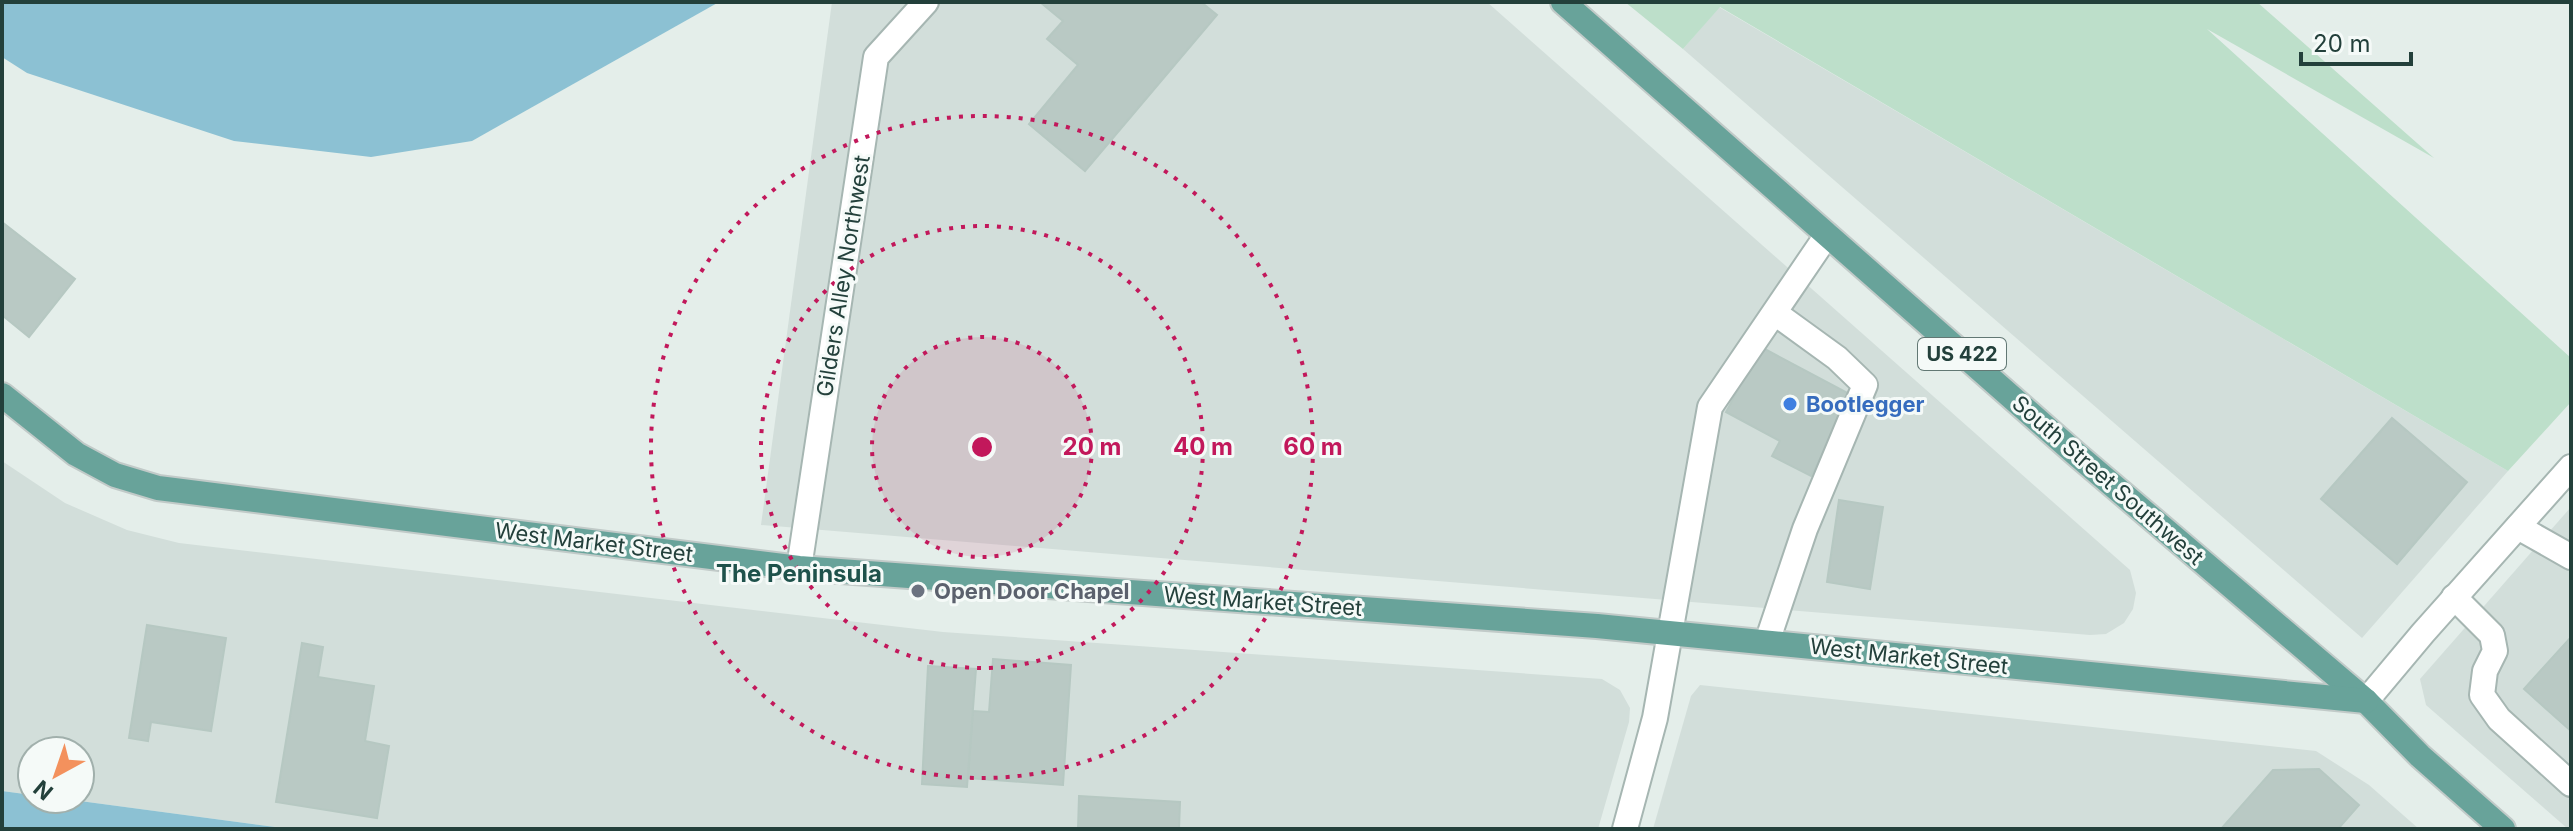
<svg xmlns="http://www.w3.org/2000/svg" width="2573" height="831" font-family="Inter,sans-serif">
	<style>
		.built { fill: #d2deda }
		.green { fill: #bddfca }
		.water { fill: #8cc1d3 }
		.building { fill: #b9c9c4; stroke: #b6c8c2; stroke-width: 2 }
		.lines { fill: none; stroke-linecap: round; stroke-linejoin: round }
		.minor-casing { stroke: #a6b6b2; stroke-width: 28 }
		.major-casing { stroke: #c1cac8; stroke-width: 28 }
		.minor { stroke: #fff; stroke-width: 24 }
		.major { stroke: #68a39a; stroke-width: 24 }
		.ring { fill: none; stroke: #c2185b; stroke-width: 4; stroke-dasharray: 4 8 }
		.shop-dot { fill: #3f7fe0; stroke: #f5faf8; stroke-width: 3 }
		.worship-dot { fill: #6b7280; stroke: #f5faf8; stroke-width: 3 }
		.labels { text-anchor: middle; stroke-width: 6; stroke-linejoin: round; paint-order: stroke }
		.shield { fill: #f5faf8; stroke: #627874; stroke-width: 2 }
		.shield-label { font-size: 20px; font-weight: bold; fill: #23403b }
		.street-label { font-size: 22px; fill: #23403b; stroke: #f5faf8 }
		.shop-label { font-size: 22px; font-weight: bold; fill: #366cbe; stroke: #f5faf8; text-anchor: start }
		.worship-label { font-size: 22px; font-weight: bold; fill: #5b616d; stroke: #f5faf8; text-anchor: start }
		.neighbourhood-label { font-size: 24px; font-weight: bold; fill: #1e524b; stroke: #f5faf8 }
		.centre { fill: #c2185b; stroke: #f5faf8; stroke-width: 4 }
		.ring-label { font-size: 24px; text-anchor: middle; font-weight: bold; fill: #c2185b; stroke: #f5faf8; stroke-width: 6; stroke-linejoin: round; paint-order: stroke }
	</style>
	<rect width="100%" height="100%" fill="#e4eeea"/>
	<g class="built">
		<polygon points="832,2 1487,2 2130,570 2136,593 2133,609 2124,623 2106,634 2090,635 761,525"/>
		<polygon points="1719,7 2508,471 2362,638 1683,49"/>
		<polygon points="2,461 65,503 127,530 179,543 943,632 1602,679 1620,690 1630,708 1629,722 1598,829 290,829 65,799 80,799 80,751 32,751 32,795 2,791"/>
		<polygon points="2571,507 2571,829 2568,829 2426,705 2420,679"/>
		<polygon points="1700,685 2316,751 2369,785 2419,829 1653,829 1691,696"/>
	</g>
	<polygon class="green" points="1625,2 2257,2 2434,158 2207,29 2571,358 2571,402 2508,471 1720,7 1683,49"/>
	<g class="water">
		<polygon points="2,2 719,2 472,141 371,157 234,141 27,73 2,57"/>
		<polygon points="2,791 32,795 32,799 65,799 290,829 2,829"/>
	</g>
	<g class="building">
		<polygon points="1040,2 1201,2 1217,15 1085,171 1029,124 1078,65 1047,39 1063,21"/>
		<polygon points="2,222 75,279 29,337 2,315"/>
		<polygon points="1761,347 1853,396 1811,476 1772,456 1780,441 1726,412"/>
		<polygon points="2392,418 2467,482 2397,564 2321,499"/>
		<polygon points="1839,500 1883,507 1870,589 1827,582"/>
		<polygon points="147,625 226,638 211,731 151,722 148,741 129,738"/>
		<polygon points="2571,637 2571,731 2524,689"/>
		<polygon points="302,643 323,647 318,677 374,686 365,741 389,746 377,818 276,802"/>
		<polygon points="993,659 1071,665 1063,785 968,778 973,711 989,712"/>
		<polygon points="928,666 976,669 967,787 922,784"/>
		<polygon points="2319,769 2359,805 2338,829 2221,829 2273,770"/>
		<polygon points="1079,796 1180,802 1179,829 1078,829"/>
	</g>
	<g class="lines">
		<defs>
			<g id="minor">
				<polyline points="2518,527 2571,557"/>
				<polyline points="799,568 876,57 926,2"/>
				<polyline points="2454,597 2492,635 2495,651 2485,671 2482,695 2499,719 2571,784"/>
				<polyline points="1767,642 1805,529 1865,385 1837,358 1775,313"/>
				<polyline points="2366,701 2423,633 2571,467"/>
				<polyline points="1625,829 1655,718 1710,407 1827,235"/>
			</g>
			<g id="major">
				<polyline points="1563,2 2076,454 2366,701 2420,756 2503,829"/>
				<polyline points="2,395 76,454 115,475 158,488 799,568 1597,626 2366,701"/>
			</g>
		</defs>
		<use href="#minor" class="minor-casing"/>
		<use href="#major" class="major-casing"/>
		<use href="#minor" class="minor"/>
		<use href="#major" class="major"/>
	</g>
	<circle cx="982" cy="447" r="110" fill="#c2185b" fill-opacity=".12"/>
	<g class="ring">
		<circle cx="982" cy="447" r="110"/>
		<circle cx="982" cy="447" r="221"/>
		<circle cx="982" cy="447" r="331"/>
	</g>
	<circle class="shop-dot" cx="1790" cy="404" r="8"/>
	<circle class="worship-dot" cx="918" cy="591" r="8"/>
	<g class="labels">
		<rect class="shield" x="1918" y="338" width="88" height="32" rx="6"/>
		<g class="shield-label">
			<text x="1962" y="361">US 422</text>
		</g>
		<g class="street-label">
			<text transform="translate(843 276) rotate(-81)" y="8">Gilders Alley Northwest</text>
			<text transform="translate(2108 480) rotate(41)" y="8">South Street Southwest</text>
			<text transform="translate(594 542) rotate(7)" y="8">West Market Street</text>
			<text transform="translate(1263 601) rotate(4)" y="8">West Market Street</text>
			<text transform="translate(1909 656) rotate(6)" y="8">West Market Street</text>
		</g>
		<g class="shop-label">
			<text x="1806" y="412">Bootlegger</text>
		</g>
		<g class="worship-label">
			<text x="934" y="599">Open Door Chapel</text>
		</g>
		<g class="neighbourhood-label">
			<text x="799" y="582">The Peninsula</text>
		</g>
	</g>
	<circle cx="982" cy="447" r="12" class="centre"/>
	<g class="ring-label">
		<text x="1092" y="455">20 m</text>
		<text x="1203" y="455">40 m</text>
		<text x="1313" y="455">60 m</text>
	</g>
	<rect width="2573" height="831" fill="none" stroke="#23403b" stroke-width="8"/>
	<g transform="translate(56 775) rotate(220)"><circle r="38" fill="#f5faf8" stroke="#a1b0ac" stroke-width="2"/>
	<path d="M0-6L14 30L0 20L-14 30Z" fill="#f3915d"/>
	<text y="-12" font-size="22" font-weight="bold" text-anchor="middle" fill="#23403b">N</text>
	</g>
	<path d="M2301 52v12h110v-12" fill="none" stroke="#23403b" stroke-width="4"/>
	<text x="2313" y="52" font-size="24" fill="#23403b" stroke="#f5faf8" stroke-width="6" paint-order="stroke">20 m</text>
</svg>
